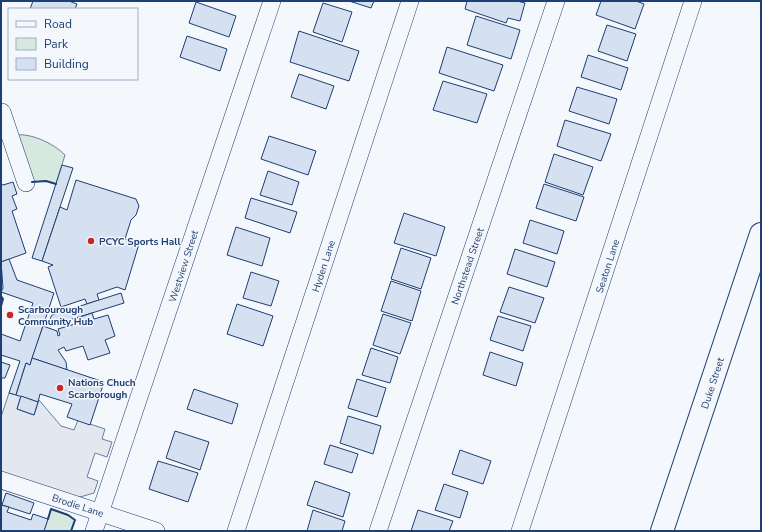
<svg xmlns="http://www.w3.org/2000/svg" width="762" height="532" font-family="'Nunito Sans',sans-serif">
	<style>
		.green { fill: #d7e8df; stroke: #687fa3 }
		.parking { fill: #e3e8f0; stroke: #687fa3 }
		.building { fill: #d5e0f0; stroke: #1d3f73 }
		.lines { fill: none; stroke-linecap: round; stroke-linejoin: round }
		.minor-casing { stroke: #1d3f73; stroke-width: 18 }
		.major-casing { stroke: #1d3f73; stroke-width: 24 }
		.minor { stroke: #f4f7fb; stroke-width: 17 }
		.major { stroke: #f4f7fb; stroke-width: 22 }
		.wall { stroke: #1d3f73; stroke-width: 2 }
		.poi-dot { fill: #c62828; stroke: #f4f7fb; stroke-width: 1.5 }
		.labels { text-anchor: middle; stroke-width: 3; stroke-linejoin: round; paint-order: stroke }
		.poi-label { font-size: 10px; font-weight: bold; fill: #1d3f73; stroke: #f4f7fb; text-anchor: start }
		.street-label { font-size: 10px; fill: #1d3f73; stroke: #f4f7fb }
	</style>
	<rect width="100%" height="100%" fill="#f4f7fb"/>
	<g class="green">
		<path d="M15 135C31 133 53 143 65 155L56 184 46 181 32 182Z"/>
		<polygon points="51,509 68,515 75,520 71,531 44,531"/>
	</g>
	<polygon class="parking" points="9,393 21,396 17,409 34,415 39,400 61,426 74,430 78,420 105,429 102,439 112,442 107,457 95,453 87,477 98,481 94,493 73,499 1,475 1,417"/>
	<g class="building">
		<polygon points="33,1 69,1 77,4 75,9 30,9"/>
		<polygon points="349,1 374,1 371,8"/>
		<polygon points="467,1 517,1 525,3 520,21 508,18 506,23 465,9"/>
		<polygon points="601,1 636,1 644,4 635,29 596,15"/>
		<polygon points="196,2 236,16 229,37 189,23"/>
		<polygon points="323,3 352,12 342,42 313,32"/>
		<polygon points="476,16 520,30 511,59 467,45"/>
		<polygon points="607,25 636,34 627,61 598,51"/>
		<polygon points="299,31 359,51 349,81 290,62"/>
		<polygon points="187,36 227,49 220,71 180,57"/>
		<polygon points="447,47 503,65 494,91 439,73"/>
		<polygon points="588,55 628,68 621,90 581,77"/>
		<polygon points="299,74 334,86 326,109 291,97"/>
		<polygon points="443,81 487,94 477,123 433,110"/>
		<polygon points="577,87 617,99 609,124 569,111"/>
		<polygon points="565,120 611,134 601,161 557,146"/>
		<polygon points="269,136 316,151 308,175 261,159"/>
		<polygon points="554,154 593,167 583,195 545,182"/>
		<polygon points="62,165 73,168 42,261 32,258"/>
		<polygon points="268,171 299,182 292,205 260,195"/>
		<polygon points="76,180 136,199 139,206 136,215 131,220 125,239 139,244 125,290 117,287 97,294 99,300 87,304 85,299 61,307 48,267 53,265 42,261 60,207 67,210"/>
		<polygon points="13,182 17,194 12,196 17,209 12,211 26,253 1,262 1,184 3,185"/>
		<polygon points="544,184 584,197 576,221 536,208"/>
		<polygon points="251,198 297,212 290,233 245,218"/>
		<polygon points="404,213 445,227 436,256 394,243"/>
		<polygon points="530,220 564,231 557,254 523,243"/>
		<polygon points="236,227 270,238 262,266 227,255"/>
		<polygon points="401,248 431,258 421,289 391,279"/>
		<polygon points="515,249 555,262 547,287 507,274"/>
		<polygon points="9,259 17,280 54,293 30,365 26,363 16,395 9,393 20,361 1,355 1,334 20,341 33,303 1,292 3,288 1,262"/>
		<polygon points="251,272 279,281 271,306 243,298"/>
		<polygon points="391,281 421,291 412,321 381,311"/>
		<polygon points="509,287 544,298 535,323 500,312"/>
		<polygon points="121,293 124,303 50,326 48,322 52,315"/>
		<polygon points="237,304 273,316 263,346 227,334"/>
		<polygon points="92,313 94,319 108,315 115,336 105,340 110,353 88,360 83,346 66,351 64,347 58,350 66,362 67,370 32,358 43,326 57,331 58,336 60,335 58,329 75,324 74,319"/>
		<polygon points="383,314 411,323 400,354 373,345"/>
		<polygon points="498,316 531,326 523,351 490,340"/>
		<polygon points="371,348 398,357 390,383 362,375"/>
		<polygon points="490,352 523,363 516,386 483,375"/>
		<polygon points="32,358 104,382 90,425 67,417 72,404 40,394 38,402 16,395 26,363 30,365"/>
		<polygon points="1,362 10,365 5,378 1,378"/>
		<polygon points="357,379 386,388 377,417 348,408"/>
		<polygon points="194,389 238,404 232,424 187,409"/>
		<polygon points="21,396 38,402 34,415 17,409"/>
		<polygon points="348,416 381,426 373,454 340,443"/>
		<polygon points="175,431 209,442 200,470 166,458"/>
		<polygon points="330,445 358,454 352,473 324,464"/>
		<polygon points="460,450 491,461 483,484 452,474"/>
		<polygon points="158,461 198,473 188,502 149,489"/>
		<polygon points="315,481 350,493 343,517 307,505"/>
		<polygon points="444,484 468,492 460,518 435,510"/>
		<polygon points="6,493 34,503 30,514 2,505"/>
		<polygon points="1,505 9,507 7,512 31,520 33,514 48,519 44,531 1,531"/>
		<polygon points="313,510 345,521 342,531 307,531"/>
		<polygon points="418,510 453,521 449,531 411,531"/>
	</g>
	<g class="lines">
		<defs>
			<g id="minor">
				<polyline points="2,112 26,183"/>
				<polyline points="1,480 156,531"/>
				<polyline points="94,531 272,1"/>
				<polyline points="236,531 410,1"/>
				<polyline points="378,531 556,1"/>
				<polyline points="520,531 693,1"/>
			</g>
			<polyline id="major" points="662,531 761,234"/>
		</defs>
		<use href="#minor" class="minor-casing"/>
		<use href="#major" class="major-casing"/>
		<use href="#minor" class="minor"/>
		<use href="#major" class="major"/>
		<g class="wall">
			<polyline points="32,182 46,181 56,184"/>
			<polyline points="1,306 3,299 1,296"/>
			<polyline points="48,519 51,509 68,515 75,520 71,531"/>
		</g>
	</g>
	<g class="poi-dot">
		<circle cx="91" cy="241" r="4"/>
		<circle cx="10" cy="315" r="4"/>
		<circle cx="60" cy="388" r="4"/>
	</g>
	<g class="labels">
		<g class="poi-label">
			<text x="99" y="245">PCYC Sports Hall</text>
			<text x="18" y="313">Scarbourough<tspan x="18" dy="12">Community Hub</tspan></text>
			<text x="68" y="386">Nations Chuch<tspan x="68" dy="12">Scarborough</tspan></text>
		</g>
		<g class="street-label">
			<text transform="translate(183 266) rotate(-72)" y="4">Westview Street</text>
			<text transform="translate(323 266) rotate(-72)" y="4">Hyden Lane</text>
			<text transform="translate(467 266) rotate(-71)" y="4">Northstead Street</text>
			<text transform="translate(607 266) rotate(-72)" y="4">Seaton Lane</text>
			<text transform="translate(712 383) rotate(-72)" y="4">Duke Street</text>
			<text transform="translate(78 505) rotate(18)" y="4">Brodie Lane</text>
		</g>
	</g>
	<rect width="762" height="532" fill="none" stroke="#1d3f73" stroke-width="4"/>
	<rect x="8" y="8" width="130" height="72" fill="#f4f7fb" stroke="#9eadc5"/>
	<rect x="16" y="21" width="20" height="6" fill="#f4f7fb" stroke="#9eadc5"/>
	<text x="44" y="28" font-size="12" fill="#1d3f73">Road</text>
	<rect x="16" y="38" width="20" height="12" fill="#d7e8df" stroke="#9eadc5"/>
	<text x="44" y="48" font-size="12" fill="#1d3f73">Park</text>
	<rect x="16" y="58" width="20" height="12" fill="#d5e0f0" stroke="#9eadc5"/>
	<text x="44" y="68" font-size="12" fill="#1d3f73">Building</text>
</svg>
